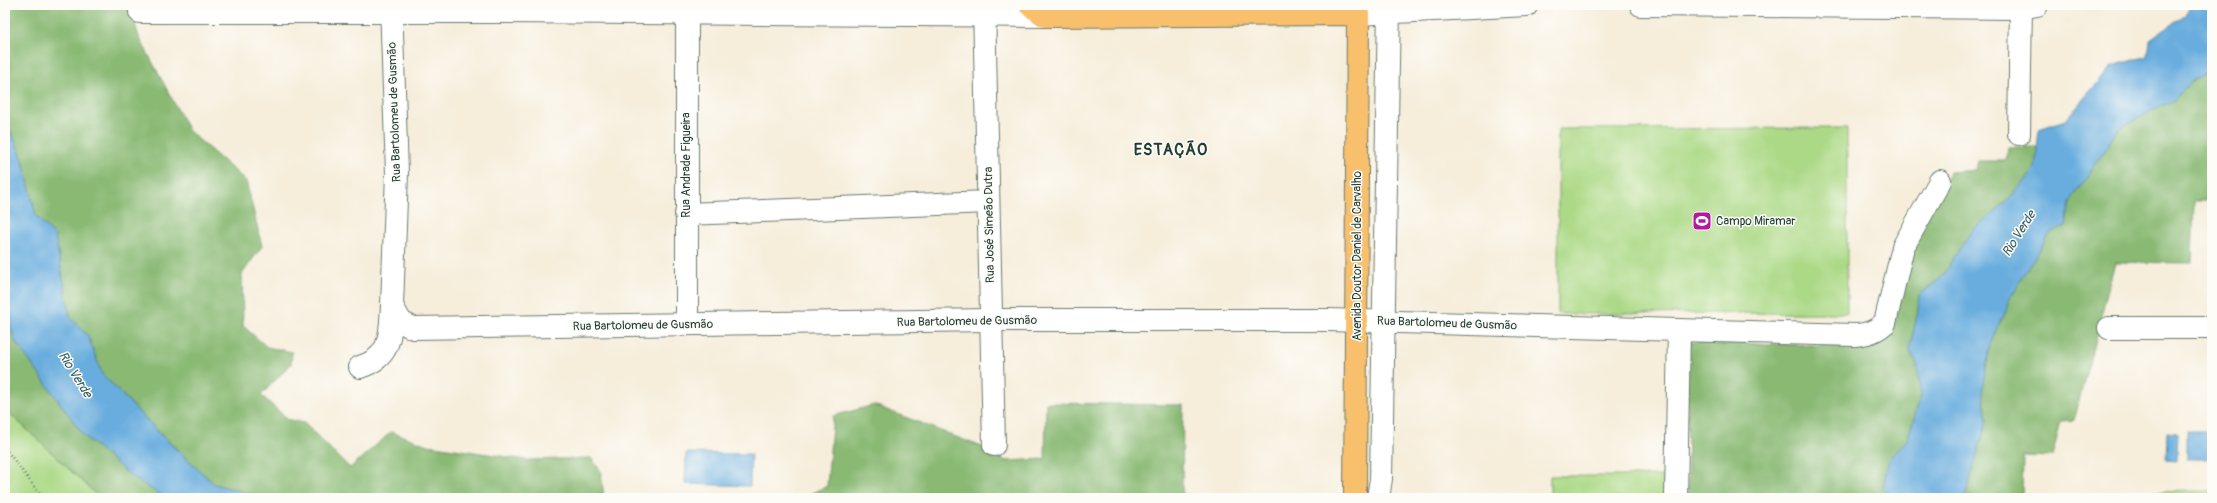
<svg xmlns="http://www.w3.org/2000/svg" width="2217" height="503" font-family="Pangolin,sans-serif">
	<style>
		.green { fill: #acd986; stroke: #668b5d }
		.forest { fill: #89b973; stroke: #547b54 }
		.water { fill: #69adde; stroke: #447589 }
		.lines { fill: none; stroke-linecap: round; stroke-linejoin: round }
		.minor-casing { stroke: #6a7b6e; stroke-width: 24 }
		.major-casing { stroke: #6a7b6e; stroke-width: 24 }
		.path { stroke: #6a7b6e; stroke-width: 2.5; stroke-dasharray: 1 3; stroke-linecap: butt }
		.minor { stroke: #fff; stroke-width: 22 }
		.major { stroke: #f8bf6c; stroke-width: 22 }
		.labels { text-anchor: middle; stroke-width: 3; stroke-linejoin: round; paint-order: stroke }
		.street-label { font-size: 12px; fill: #1f3d34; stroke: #fdfcf7 }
		.poi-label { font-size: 12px; fill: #1f3d34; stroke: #fdfcf7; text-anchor: start }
		.water-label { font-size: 13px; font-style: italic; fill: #355f67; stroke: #fdfcf7 }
		.district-label { font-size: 16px; font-weight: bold; letter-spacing: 1px; fill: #1f3d34; stroke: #fdfcf7 }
	</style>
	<rect width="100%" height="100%" fill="#fdfcf7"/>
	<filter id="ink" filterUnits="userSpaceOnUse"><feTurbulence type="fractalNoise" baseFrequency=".025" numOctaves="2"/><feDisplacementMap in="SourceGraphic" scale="8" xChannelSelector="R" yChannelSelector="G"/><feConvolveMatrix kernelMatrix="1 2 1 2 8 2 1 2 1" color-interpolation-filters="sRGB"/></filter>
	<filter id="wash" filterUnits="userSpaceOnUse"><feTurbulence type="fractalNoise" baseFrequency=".012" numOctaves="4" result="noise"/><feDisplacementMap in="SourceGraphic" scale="16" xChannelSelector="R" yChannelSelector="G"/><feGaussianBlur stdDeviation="0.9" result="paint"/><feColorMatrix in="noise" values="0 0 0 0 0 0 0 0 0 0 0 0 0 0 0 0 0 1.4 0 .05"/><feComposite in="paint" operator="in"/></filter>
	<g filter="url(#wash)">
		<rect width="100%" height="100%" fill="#f6edda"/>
		<g class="green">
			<polygon points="1847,128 1847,313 1558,314 1558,129"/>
			<polygon points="5,409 100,498 5,498"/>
			<polygon points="1550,476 1663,476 1664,498 1550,498"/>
			<polygon points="2212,491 2212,498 2125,498 2125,492"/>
		</g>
		<g class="forest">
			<polygon points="5,5 129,5 139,37 189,131 246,181 262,246 242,274 243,326 267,347 292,352 291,364 261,395 287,419 304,423 350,468 391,432 428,445 527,460 591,458 601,471 604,498 266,498 214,484 163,436 102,374 88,336 70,317 55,236 36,216 23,160 5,118"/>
			<polygon points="2212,72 2212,201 2194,201 2192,263 2115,262 2074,420 2061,421 2052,457 2023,456 2022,498 1965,498 1987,420 1982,388 1990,347 2010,298 2050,233 2066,226 2070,202 2119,128 2174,100 2193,79"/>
			<polygon points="2008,147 2038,147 2035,170 1999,209 1972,230 1940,279 1919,295 1918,312 1909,350 1917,365 1921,397 1907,440 1889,458 1883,488 1891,498 1688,498 1687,342 1854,346 1869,344 1881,338 1908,248 1949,172 1975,170 1977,161 2006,161"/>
			<polygon points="5,310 15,341 84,436 132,477 165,498 100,498 5,409"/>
			<polygon points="1046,403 1183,405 1182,498 801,498 827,486 833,416 874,405 982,447 1006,461 1045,459"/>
		</g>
		<g class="water">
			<polygon points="2191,5 2212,5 2212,72 2193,79 2174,100 2119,128 2070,202 2066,226 2050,233 2010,298 1990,347 1982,388 1987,420 1965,498 1891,498 1883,488 1889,458 1907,440 1921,397 1917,365 1909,350 1918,312 1919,295 1940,279 1972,230 1999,209 2035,170 2039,129 2065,120 2112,66 2148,56 2150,40 2186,15"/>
			<polygon points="5,118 23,160 36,216 55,236 70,317 88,336 102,374 161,435 214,484 266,498 165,498 132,477 84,436 15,341 5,310"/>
			<rect x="2187" y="431" width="25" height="28"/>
			<polygon points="2167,432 2178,433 2177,461 2166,460"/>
			<polygon points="686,453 751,454 750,486 685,484"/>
		</g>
	</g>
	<g filter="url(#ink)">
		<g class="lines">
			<defs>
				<g id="minor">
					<path d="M391 5 397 173 392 306 401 322 413 328 991 320H1328L1855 335C1867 334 1875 332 1885 323L1903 247 1940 181"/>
					<polyline points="687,5 687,324"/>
					<polyline points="984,5 994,445"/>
					<polyline points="1358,5 1358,14 1527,5"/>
					<polyline points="1641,5 2021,8 2037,5"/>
					<polyline points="140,12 502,12 1045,16"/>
					<polyline points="2019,134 2021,5"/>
					<polyline points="686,214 988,202"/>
					<polyline points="2109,328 2212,328"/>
					<path d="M360 367C392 357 390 335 392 306"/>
					<polyline points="1378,498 1381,479 1389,5"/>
					<polyline points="1676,498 1679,330"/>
				</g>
				<polyline id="major" points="1030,5 1045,16 1358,14 1355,498"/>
			</defs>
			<use href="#minor" class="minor-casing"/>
			<use href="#major" class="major-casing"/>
			<polyline class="path" points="5,448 39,493 46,498"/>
			<use href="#minor" class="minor"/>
			<use href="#major" class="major"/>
		</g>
	</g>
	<defs>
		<symbol id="stadium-square" viewBox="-11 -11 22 22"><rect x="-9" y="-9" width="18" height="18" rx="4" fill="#b5179e" stroke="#fdfcf7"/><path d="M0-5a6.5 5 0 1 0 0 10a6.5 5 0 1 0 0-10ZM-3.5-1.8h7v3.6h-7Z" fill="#fff"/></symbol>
	</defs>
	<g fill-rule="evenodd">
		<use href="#stadium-square" x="1691" y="210" width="22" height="22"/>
	</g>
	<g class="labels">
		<g class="street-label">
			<text transform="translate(394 112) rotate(-92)" y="4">Rua Bartolomeu de Gusmão</text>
			<text transform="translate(686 165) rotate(-90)" y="4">Rua Andrade Figueira</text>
			<text transform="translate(989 225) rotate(-91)" y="4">Rua José Simeão Dutra</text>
			<text transform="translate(1357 256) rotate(-90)" y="4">Avenida Doutor Daniel de Carvalho</text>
			<text transform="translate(967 321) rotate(-1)" y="4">Rua Bartolomeu de Gusmão</text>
			<text transform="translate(1447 323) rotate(2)" y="4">Rua Bartolomeu de Gusmão</text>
			<text transform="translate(643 325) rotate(-1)" y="4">Rua Bartolomeu de Gusmão</text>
		</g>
		<g class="poi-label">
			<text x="1716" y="225">Campo Miramar</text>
		</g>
		<g class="water-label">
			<text transform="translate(2018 233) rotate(-58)" y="5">Rio Verde</text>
			<text transform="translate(76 374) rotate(58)" y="5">Rio Verde</text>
		</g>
		<g class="district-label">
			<text x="1171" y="155">ESTAÇÃO</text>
		</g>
	</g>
	<rect width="2217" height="503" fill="none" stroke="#fdfcf7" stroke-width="20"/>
</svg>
